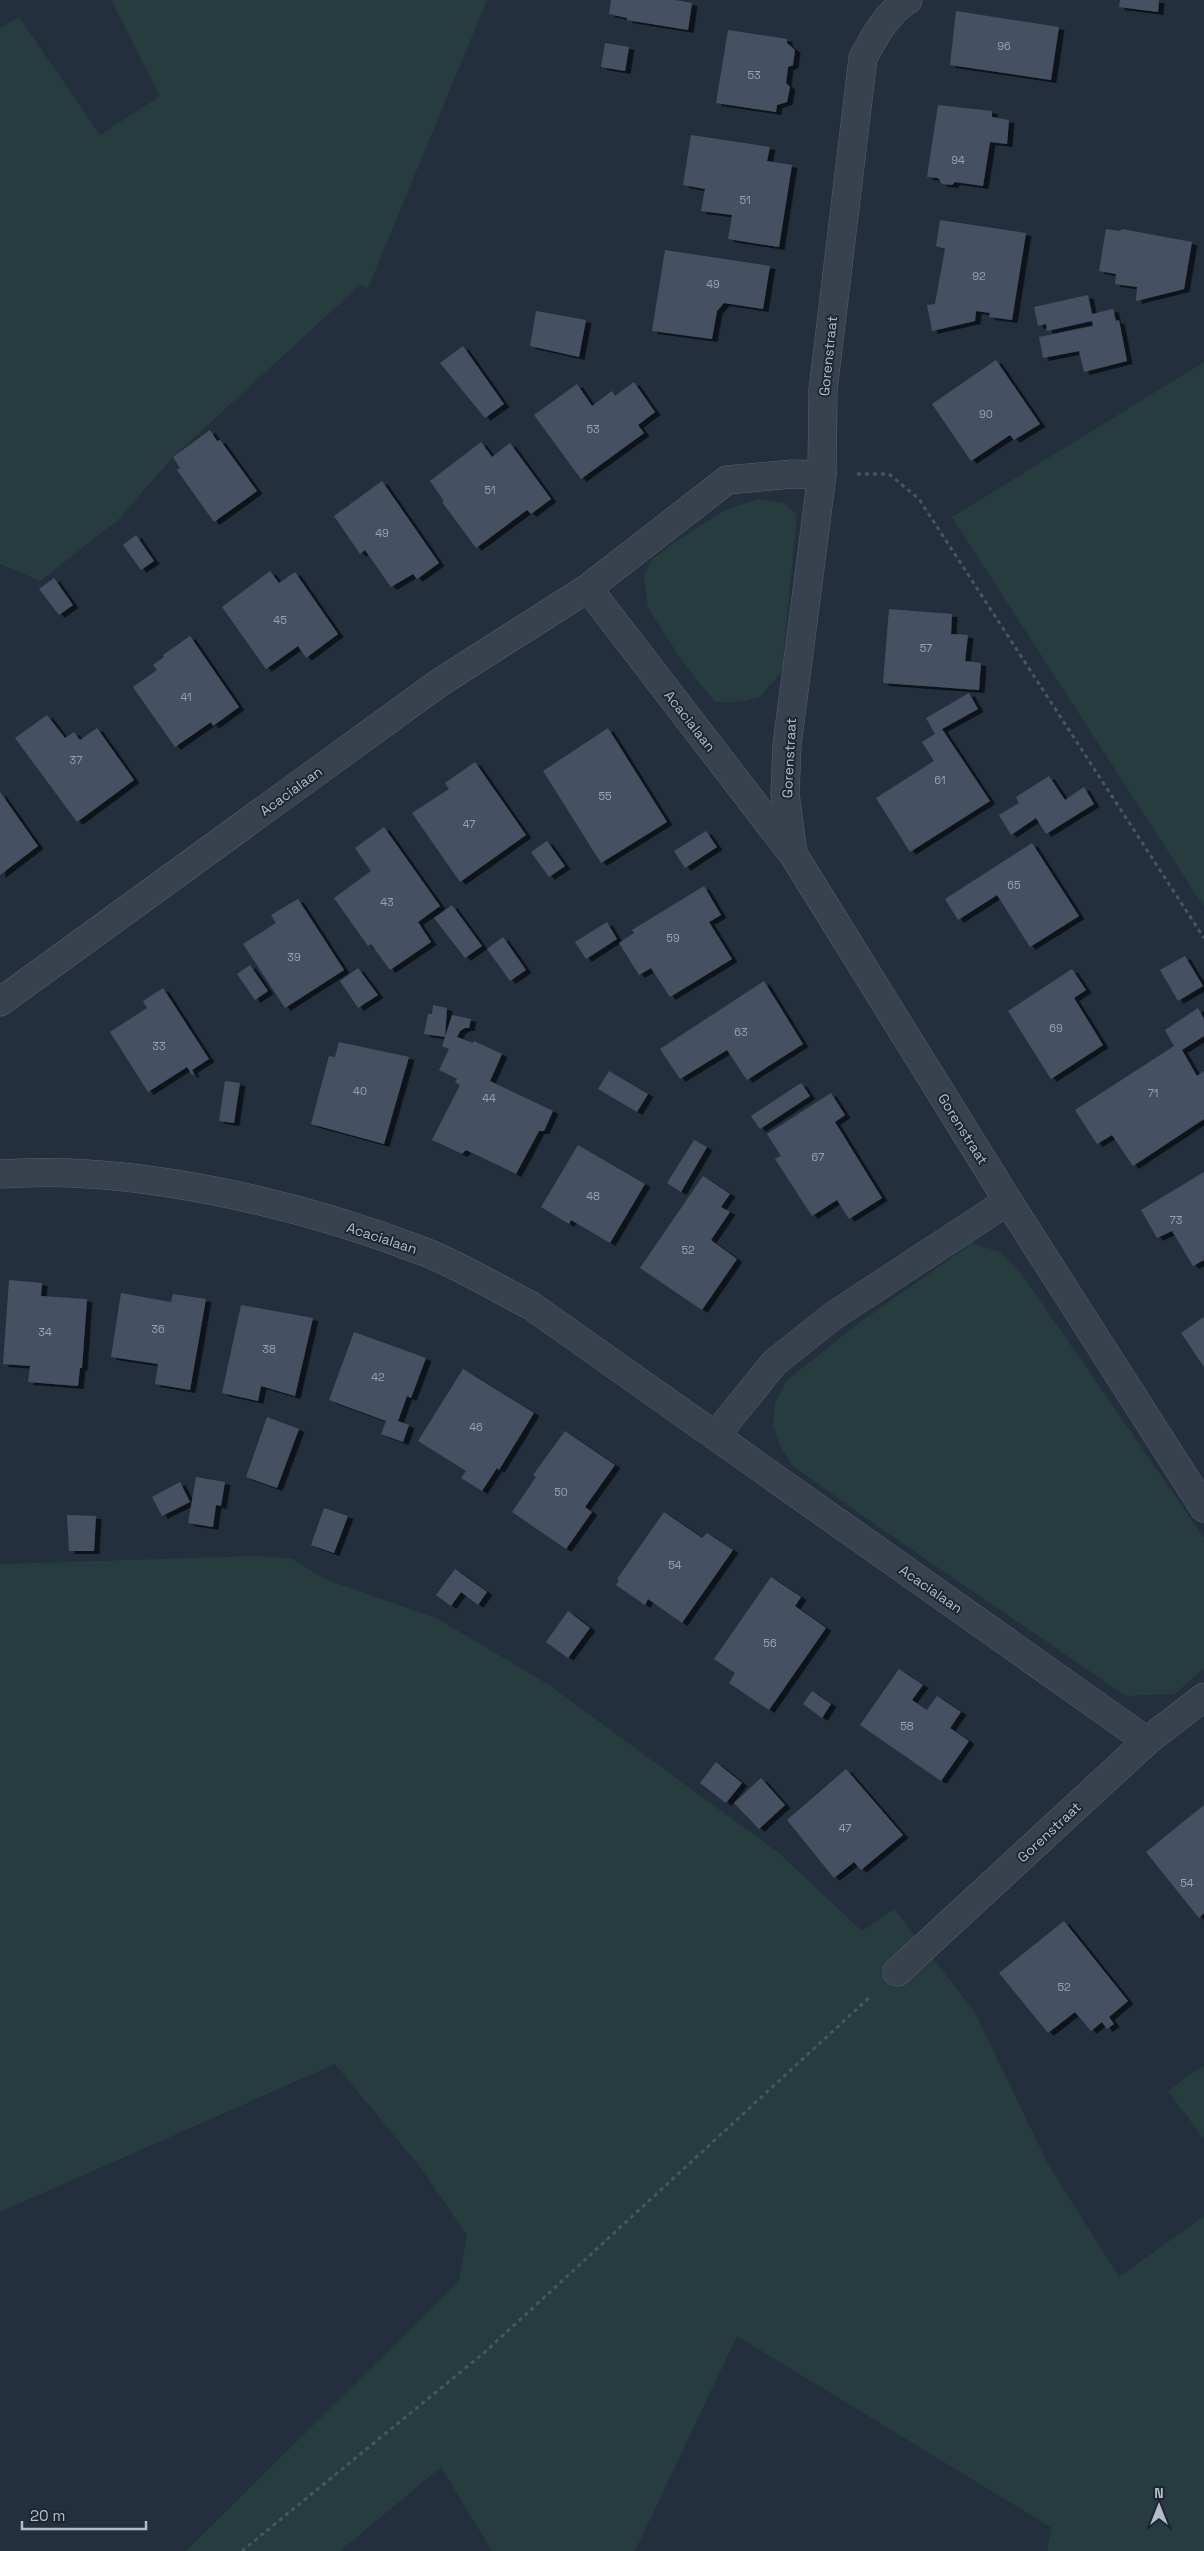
<svg xmlns="http://www.w3.org/2000/svg" width="1204" height="2551" font-family="'Space Grotesk',sans-serif">
	<style>
		.green { fill: #263c3f }
		.building { fill: #455162; filter: url(#shadow) }
		.lines { fill: none; stroke-linecap: round; stroke-linejoin: round }
		.minor-casing { stroke: #565f6c; stroke-width: 29 }
		.path { stroke: #44595c; stroke-width: 3; stroke-dasharray: 4 4; stroke-linecap: butt }
		.minor { stroke: #38414e; stroke-width: 28 }
		.labels { text-anchor: middle; stroke-width: 4; stroke-linejoin: round; paint-order: stroke }
		.number-label { font-size: 11px; fill: #98a1af }
		.street-label { font-size: 14px; fill: #b4bcc9; stroke: #1d2633 }
	</style>
	<defs>
		<filter id="shadow"><feDropShadow dx="5.5" dy="3" stdDeviation="0" flood-color="#0009"/></filter>
	</defs>
	<rect width="100%" height="100%" fill="#242f3e"/>
	<g class="green">
		<polygon points="111,0 487,0 368,288 360,285 173,457 118,520 40,581 0,564 0,28 19,17 100,135 160,96"/>
		<polygon points="1204,362 1204,907 952,517"/>
		<polygon points="759,499 783,503 797,514 782,671 760,697 737,702 715,702 683,662 648,608 644,577 652,559 680,539 725,510"/>
		<polygon points="972,1243 1000,1252 1021,1273 1204,1538 1204,1668 1175,1694 1126,1696 870,1521 793,1466 780,1446 773,1424 775,1403 787,1380 855,1326"/>
		<polygon points="257,1556 292,1559 325,1579 438,1619 549,1685 780,1854 862,1931 894,1909 974,2011 1048,2164 1119,2277 1204,2216 1204,2551 1047,2551 1052,2528 737,2336 635,2551 492,2551 441,2467 340,2551 186,2551 459,2281 467,2235 420,2167 335,2064 0,2212 0,1564"/>
		<polygon points="1204,2065 1204,2139 1168,2091"/>
	</g>
	<g class="building">
		<polygon points="611,0 675,0 692,3 688,30 627,20 627,18 609,14"/>
		<polygon points="1120,0 1159,0 1158,12 1119,7"/>
		<polygon points="956,11 1059,27 1051,80 950,65"/>
		<polygon points="728,30 787,39 787,43 795,50 793,65 788,67 786,83 790,87 787,102 777,105 776,112 716,103"/>
		<polygon points="605,43 629,47 625,71 601,67"/>
		<polygon points="938,105 992,111 992,117 1009,120 1007,144 990,142 983,186 955,182 952,185 942,184 938,178 927,177"/>
		<polygon points="691,135 770,147 767,161 792,165 779,247 728,239 732,215 701,211 705,189 683,185"/>
		<polygon points="940,220 1026,233 1012,320 989,317 990,313 976,311 975,321 932,331 927,305 935,304 945,249 936,246"/>
		<polygon points="1106,229 1120,231 1122,229 1192,242 1184,289 1136,301 1137,287 1115,284 1116,274 1099,271"/>
		<polygon points="665,250 770,266 763,309 724,303 717,311 712,339 652,331"/>
		<polygon points="1088,295 1092,314 1113,309 1116,321 1119,320 1127,361 1084,372 1079,351 1043,358 1039,337 1093,326 1092,321 1047,331 1046,324 1038,326 1034,307"/>
		<polygon points="536,311 586,320 579,357 530,346"/>
		<polygon points="463,346 504,404 485,418 440,363"/>
		<polygon points="996,360 1040,424 1014,440 1010,435 971,461 932,404"/>
		<polygon points="634,382 655,412 638,425 644,433 581,479 534,415 577,384 592,406 612,391 615,396"/>
		<polygon points="210,430 217,441 220,440 257,491 214,522 177,470 180,468 173,457"/>
		<polygon points="481,442 492,457 510,443 551,499 531,514 527,510 476,548 442,502 444,501 430,481"/>
		<polygon points="382,481 439,563 417,579 413,574 391,587 365,550 360,554 334,516"/>
		<polygon points="136,535 154,561 141,570 123,545"/>
		<polygon points="270,571 279,583 295,572 338,634 306,658 298,646 266,669 222,607"/>
		<polygon points="54,578 73,605 59,615 39,589"/>
		<polygon points="889,609 952,614 951,634 968,635 965,661 981,663 979,690 883,683"/>
		<polygon points="190,636 239,707 213,726 211,722 175,747 133,687 157,670 153,665 164,657 163,655"/>
		<polygon points="969,693 978,709 942,729 990,801 910,852 876,798 934,761 922,742 935,734 926,718"/>
		<polygon points="47,715 65,738 74,732 80,740 97,728 134,780 77,822 15,738"/>
		<polygon points="608,728 667,822 601,863 543,771"/>
		<polygon points="475,762 526,835 460,882 412,813 449,789 445,783"/>
		<polygon points="1049,776 1065,800 1084,787 1094,804 1046,834 1036,818 1011,835 999,815 1019,803 1016,797"/>
		<polygon points="0,792 38,846 0,875"/>
		<polygon points="384,827 440,906 418,922 431,942 390,970 371,944 368,946 334,898 371,871 355,848"/>
		<polygon points="706,831 717,847 685,868 674,851"/>
		<polygon points="547,841 565,866 549,877 531,852"/>
		<polygon points="1032,843 1079,916 1030,947 997,895 958,920 945,899"/>
		<polygon points="704,886 721,915 709,922 732,959 670,997 651,968 639,975 619,943 634,933 632,930"/>
		<polygon points="298,899 344,970 285,1008 243,944 276,923 271,915"/>
		<polygon points="452,905 482,946 465,958 434,918"/>
		<polygon points="607,922 617,939 586,959 575,942"/>
		<polygon points="503,937 526,970 510,981 487,949"/>
		<polygon points="1185,956 1203,986 1178,1001 1160,970"/>
		<polygon points="250,965 268,991 255,1000 237,974"/>
		<polygon points="358,968 378,995 358,1008 340,981"/>
		<polygon points="1072,969 1086,990 1074,998 1103,1045 1051,1079 1008,1011"/>
		<polygon points="764,981 803,1044 747,1080 727,1050 680,1079 660,1049"/>
		<polygon points="163,988 209,1059 192,1070 194,1074 192,1075 187,1067 148,1092 110,1032 147,1008 143,1001"/>
		<polygon points="433,1005 447,1008 445,1037 452,1015 471,1019 469,1028 465,1028 460,1031 457,1037 473,1043 474,1041 502,1054 490,1081 553,1111 544,1131 539,1131 516,1174 466,1150 462,1154 432,1140 460,1085 455,1082 457,1079 439,1070 449,1049 442,1046 445,1037 424,1034 428,1014 432,1014"/>
		<polygon points="1198,1008 1204,1019 1204,1036 1182,1050 1197,1076 1204,1071 1204,1119 1133,1166 1112,1135 1097,1144 1075,1110 1174,1046 1165,1030"/>
		<polygon points="339,1042 409,1057 384,1144 311,1124 329,1056 335,1057"/>
		<polygon points="609,1071 648,1094 637,1112 598,1089"/>
		<polygon points="225,1081 240,1083 234,1123 219,1121"/>
		<polygon points="801,1083 810,1096 760,1129 751,1116"/>
		<polygon points="831,1093 845,1115 835,1122 882,1198 849,1219 837,1200 812,1216 775,1159 781,1156 767,1134"/>
		<polygon points="694,1140 707,1147 681,1192 667,1183"/>
		<polygon points="578,1145 645,1184 610,1243 571,1220 569,1224 541,1207"/>
		<polygon points="1204,1172 1204,1260 1193,1266 1172,1231 1157,1238 1141,1210"/>
		<polygon points="703,1176 730,1194 721,1207 730,1212 711,1240 737,1259 702,1310 640,1268"/>
		<polygon points="9,1280 42,1283 41,1296 87,1299 82,1368 80,1368 78,1386 28,1382 30,1366 3,1364"/>
		<polygon points="121,1293 171,1302 173,1294 206,1299 190,1390 155,1384 158,1364 111,1357"/>
		<polygon points="241,1305 313,1318 295,1396 261,1386 258,1401 222,1393"/>
		<polygon points="1204,1317 1204,1367 1181,1333"/>
		<polygon points="354,1332 426,1358 411,1398 407,1396 398,1421 409,1425 403,1442 381,1434 386,1421 329,1400"/>
		<polygon points="463,1369 534,1413 499,1470 497,1468 482,1491 461,1478 466,1471 418,1441"/>
		<polygon points="267,1417 299,1429 277,1488 246,1477"/>
		<polygon points="565,1431 615,1465 585,1507 592,1512 566,1549 512,1512 536,1477 533,1475"/>
		<polygon points="196,1477 225,1482 221,1506 216,1505 213,1527 188,1523"/>
		<polygon points="180,1482 190,1502 162,1516 152,1497"/>
		<polygon points="324,1508 348,1516 334,1553 311,1545"/>
		<polygon points="664,1512 702,1538 707,1533 733,1550 682,1623 648,1599 645,1605 616,1585 619,1580 617,1579"/>
		<polygon points="67,1515 96,1516 94,1551 69,1551"/>
		<polygon points="455,1569 487,1592 478,1605 461,1592 451,1606 436,1595"/>
		<polygon points="771,1577 801,1597 795,1606 826,1628 769,1710 729,1683 735,1673 714,1659"/>
		<polygon points="568,1611 590,1628 568,1658 546,1642"/>
		<polygon points="899,1669 923,1685 912,1700 927,1710 937,1696 961,1712 950,1728 969,1741 941,1781 860,1725"/>
		<polygon points="812,1691 831,1704 822,1718 803,1704"/>
		<polygon points="716,1762 742,1783 726,1803 700,1783"/>
		<polygon points="846,1769 903,1835 861,1870 854,1862 834,1878 787,1820"/>
		<polygon points="761,1778 785,1805 759,1829 734,1803"/>
		<polygon points="1204,1805 1204,1913 1199,1918 1146,1852"/>
		<polygon points="1064,1921 1128,2001 1109,2017 1114,2024 1107,2029 1102,2022 1091,2031 1075,2012 1048,2033 999,1973"/>
	</g>
	<g class="lines">
		<defs>
			<g id="minor">
				<path d="M908 0C887 13 874 37 863 58L823 390 822 475 787 745 785 794 793 854 1008 1201 1204 1508"/>
				<polyline points="588,588 791,852"/>
				<polyline points="0,1002 439,683 588,588 727,480 792,474 822,475"/>
				<path d="M0 1174C134 1164 300 1204 425 1252 461 1266 496 1288 530 1305L1147 1741"/>
				<polyline points="715,1436 774,1363 833,1316 1008,1201"/>
				<polyline points="897,1972 1147,1741 1204,1697"/>
			</g>
		</defs>
		<use href="#minor" class="minor-casing"/>
		<g class="path">
			<polyline points="857,474 889,474 919,499 1204,938"/>
			<polyline points="242,2551 485,2352 871,1996"/>
		</g>
		<use href="#minor" class="minor"/>
	</g>
	<g class="labels">
		<g class="number-label">
			<text x="1004" y="50">96</text>
			<text x="754" y="79">53</text>
			<text x="958" y="164">94</text>
			<text x="745" y="204">51</text>
			<text x="979" y="280">92</text>
			<text x="713" y="288">49</text>
			<text x="986" y="418">90</text>
			<text x="593" y="433">53</text>
			<text x="490" y="494">51</text>
			<text x="382" y="537">49</text>
			<text x="280" y="624">45</text>
			<text x="926" y="652">57</text>
			<text x="186" y="701">41</text>
			<text x="76" y="764">37</text>
			<text x="940" y="784">61</text>
			<text x="605" y="800">55</text>
			<text x="469" y="828">47</text>
			<text x="1014" y="889">65</text>
			<text x="387" y="906">43</text>
			<text x="673" y="942">59</text>
			<text x="294" y="961">39</text>
			<text x="1056" y="1032">69</text>
			<text x="741" y="1036">63</text>
			<text x="159" y="1050">33</text>
			<text x="360" y="1095">40</text>
			<text x="1153" y="1097">71</text>
			<text x="489" y="1102">44</text>
			<text x="818" y="1161">67</text>
			<text x="593" y="1200">48</text>
			<text x="1176" y="1224">73</text>
			<text x="688" y="1254">52</text>
			<text x="158" y="1333">36</text>
			<text x="45" y="1336">34</text>
			<text x="269" y="1353">38</text>
			<text x="378" y="1381">42</text>
			<text x="476" y="1431">46</text>
			<text x="561" y="1496">50</text>
			<text x="675" y="1569">54</text>
			<text x="770" y="1647">56</text>
			<text x="907" y="1730">58</text>
			<text x="845" y="1832">47</text>
			<text x="1187" y="1887">54</text>
			<text x="1064" y="1991">52</text>
		</g>
		<g class="street-label">
			<text transform="translate(828 356) rotate(-84)" y="5">Gorenstraat</text>
			<text transform="translate(690 721) rotate(52)" y="5">Acacialaan</text>
			<text transform="translate(789 758) rotate(-87)" y="5">Gorenstraat</text>
			<text transform="translate(291 791) rotate(-36)" y="5">Acacialaan</text>
			<text transform="translate(963 1129) rotate(58)" y="5">Gorenstraat</text>
			<text transform="translate(382 1238) rotate(18)" y="5">Acacialaan</text>
			<text transform="translate(931 1589) rotate(35)" y="5">Acacialaan</text>
			<text transform="translate(1049 1832) rotate(-43)" y="5">Gorenstraat</text>
		</g>
	</g>
	<g transform="translate(1159 2506)" stroke="#1d2633" stroke-width="4" paint-order="stroke">
	<path d="M0-4L9 19L0 12L-9 19Z" fill="#b4bcc9"/>
	<text y="-8" font-size="14" font-weight="bold" text-anchor="middle" fill="#b4bcc9">N</text>
	</g>
	<path d="M22 2521v8h124v-8" fill="none" stroke="#b4bcc9" stroke-width="2.5"/>
	<text x="30" y="2521" font-size="15" fill="#b4bcc9" stroke="#1d2633" stroke-width="4" paint-order="stroke">20 m</text>
</svg>
